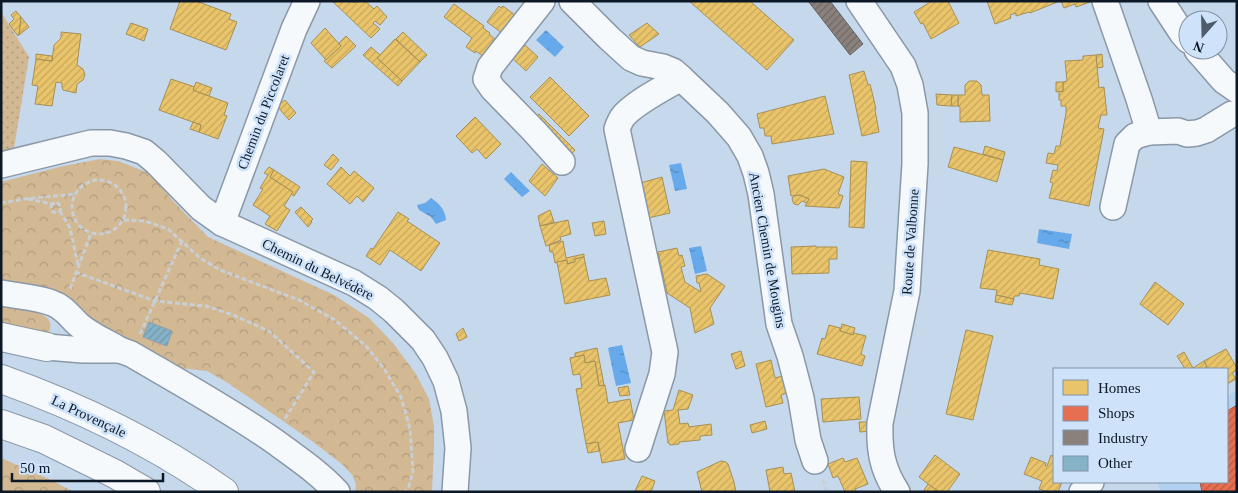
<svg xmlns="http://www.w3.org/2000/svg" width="1238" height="493" font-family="Georgia,serif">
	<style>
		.built { fill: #b2d1f1 }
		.grass { fill: url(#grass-dots) }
		.forest { fill: url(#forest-crowns) }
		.water { fill: url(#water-ripples) }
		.homes { fill: url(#homes-hatch); stroke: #a79055 }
		.shops { fill: url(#shops-hatch); stroke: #a55544 }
		.industry { fill: url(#industry-hatch); stroke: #646262 }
		.building { fill: url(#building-hatch); stroke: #8ea0ad }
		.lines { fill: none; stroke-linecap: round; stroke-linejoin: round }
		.minor-casing { stroke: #8a98a7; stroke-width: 28 }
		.highway-casing { stroke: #8a98a7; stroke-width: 30 }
		.path { stroke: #c9cfd4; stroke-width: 3; stroke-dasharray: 5 2.5; stroke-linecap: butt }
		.minor { stroke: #f6f9fc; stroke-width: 25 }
		.highway { stroke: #f6f9fc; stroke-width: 28 }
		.labels { text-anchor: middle; stroke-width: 5; stroke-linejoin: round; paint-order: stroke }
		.street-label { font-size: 14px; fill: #0c1825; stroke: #cee3fa }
	</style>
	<defs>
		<pattern id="grass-dots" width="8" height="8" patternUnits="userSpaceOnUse" patternTransform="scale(1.25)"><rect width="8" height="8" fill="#d2b893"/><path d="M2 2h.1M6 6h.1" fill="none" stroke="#b39d7f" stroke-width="1.8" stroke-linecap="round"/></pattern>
		<pattern id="forest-crowns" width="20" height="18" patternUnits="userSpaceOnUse" patternTransform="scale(1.25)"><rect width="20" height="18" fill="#d2b893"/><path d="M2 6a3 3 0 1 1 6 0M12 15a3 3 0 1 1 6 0" fill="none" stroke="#b39d7f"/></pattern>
		<pattern id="water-ripples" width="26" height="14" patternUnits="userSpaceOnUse" patternTransform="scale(1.25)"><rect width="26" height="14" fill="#67aaeb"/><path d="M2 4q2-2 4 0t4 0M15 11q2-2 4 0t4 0" fill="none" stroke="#5389be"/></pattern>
		<pattern id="homes-hatch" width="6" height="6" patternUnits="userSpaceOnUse" patternTransform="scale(1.25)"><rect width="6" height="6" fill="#e9c46a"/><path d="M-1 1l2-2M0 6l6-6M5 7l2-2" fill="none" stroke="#c7a85c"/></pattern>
		<pattern id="shops-hatch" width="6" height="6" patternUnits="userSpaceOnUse" patternTransform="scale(1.25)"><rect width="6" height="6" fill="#e76f51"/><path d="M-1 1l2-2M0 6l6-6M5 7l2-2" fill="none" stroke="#ba5a43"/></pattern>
		<pattern id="industry-hatch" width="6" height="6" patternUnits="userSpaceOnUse" patternTransform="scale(1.25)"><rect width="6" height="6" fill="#8a817c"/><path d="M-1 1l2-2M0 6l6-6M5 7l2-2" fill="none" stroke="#6f6965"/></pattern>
		<pattern id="building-hatch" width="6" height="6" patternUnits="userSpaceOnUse" patternTransform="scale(1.25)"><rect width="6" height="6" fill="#85b2c7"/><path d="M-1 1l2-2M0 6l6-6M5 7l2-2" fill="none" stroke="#7298ab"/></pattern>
	</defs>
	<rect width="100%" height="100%" fill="#c5d8ec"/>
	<polygon class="built" points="1237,390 1237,492 1161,492 1157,482 1227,482 1227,397"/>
	<polygon class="grass" points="1,12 29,57 14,148 1,151"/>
	<g class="forest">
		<polygon points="100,159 118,161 146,172 154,178 173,201 208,237 334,295 369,318 393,343 416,374 429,399 434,426 434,445 432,492 355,492 356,485 353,476 343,465 312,441 228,383 207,371 179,368 1,284 1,182 59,167"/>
		<path d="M1 304C17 308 64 310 47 336L1 332Z"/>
		<polygon points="1,458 49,479 74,492 1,492"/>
	</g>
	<g class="water">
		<polygon points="546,30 564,47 555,57 536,40"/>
		<polygon points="681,163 687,189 675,191 669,165"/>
		<polygon points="511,172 530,191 522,197 504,179"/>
		<path d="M431 198C440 204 445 210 446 220L436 224 431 217 419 210 417 205 425 203Z"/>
		<polygon points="1039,229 1072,234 1069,249 1037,243"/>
		<polygon points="701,246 707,271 695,274 689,248"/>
		<polygon points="622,345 631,383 616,386 608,348"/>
	</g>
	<g class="homes">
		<polygon points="180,1 196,1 231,14 229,19 237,22 226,50 170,29"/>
		<polygon points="332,1 352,1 354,3 356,1 365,1 374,9 377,6 387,17 380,25 375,21 373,23 380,29 371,38"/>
		<polygon points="689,1 750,1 794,40 767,70"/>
		<polygon points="932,1 948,1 959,23 931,39 923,23 921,24 914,12"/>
		<polygon points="987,1 1060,1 1030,13 1029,12 1016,16 1016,13 1010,15 1011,18 995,24"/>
		<polygon points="1061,1 1093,1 1076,7 1075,4 1064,8"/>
		<polygon points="454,4 484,26 483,28 490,33 489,34 496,40 484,57 476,51 475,53 466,47 472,38 444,17"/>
		<polygon points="499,6 501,8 503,6 515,15 502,33 487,22"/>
		<polygon points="16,11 21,17 19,35 18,36 9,24 14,19 11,15"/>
		<polygon points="21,17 29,27 19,35"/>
		<polygon points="131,23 148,29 144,41 126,34"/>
		<polygon points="647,23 659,34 640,47 629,35"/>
		<polygon points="325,28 341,46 326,60 311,43"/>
		<polygon points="61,32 81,34 77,65 83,69 85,75 83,80 77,84 76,93 63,90 62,87 62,83 56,82 52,106 35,104 38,86 32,85 36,59 52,61 54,45 61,38"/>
		<polygon points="403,32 427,55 420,62 396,39"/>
		<polygon points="346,36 356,46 332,68 324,61 326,59 326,60 341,46 339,43"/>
		<polygon points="395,39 420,62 402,81 377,58"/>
		<polygon points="525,45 538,57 526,71 512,58"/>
		<polygon points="371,47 380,55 377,58 402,81 398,86 363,55"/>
		<polygon points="36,54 52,56 52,61 36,59"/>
		<polygon points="1102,54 1103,67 1097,68 1096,55"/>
		<polygon points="1096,55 1099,88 1104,87 1107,115 1101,115 1098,128 1104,129 1089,206 1049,198 1053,183 1050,182 1053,170 1057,171 1058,165 1046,163 1048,153 1054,154 1056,146 1060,146 1066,113 1066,106 1061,106 1061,100 1059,100 1059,92 1063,91 1063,82 1067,81 1065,61 1083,60 1083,56"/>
		<polygon points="864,71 868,85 870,84 872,92 876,109 875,110 879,132 862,136 849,75"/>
		<polygon points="550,77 589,116 569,136 530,97"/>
		<polygon points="171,79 195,87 193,90 228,103 224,115 227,116 218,139 199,132 201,125 159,110"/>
		<polygon points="969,81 977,81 981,85 982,95 989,95 990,121 960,122 960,107 958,106 958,95 965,95 965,85"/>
		<polygon points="196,82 212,88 209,96 193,90"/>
		<polygon points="1056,82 1063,82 1063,91 1056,92"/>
		<polygon points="936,94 952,95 951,106 937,105"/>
		<polygon points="952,95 958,95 958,106 951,106"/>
		<polygon points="825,96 834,134 772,144 771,136 765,136 764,128 760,128 757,114"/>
		<polygon points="285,100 296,113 289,120 277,106"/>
		<polygon points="539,114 575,150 569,157 533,120"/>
		<polygon points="475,117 501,144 486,159 477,149 472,153 456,136"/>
		<polygon points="193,122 201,125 199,132 190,129"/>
		<polygon points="985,146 1005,152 1003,160 983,154"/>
		<polygon points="954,147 1003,160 997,182 948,167"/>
		<polygon points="333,154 339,160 331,170 324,165"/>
		<polygon points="851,161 867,162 864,228 849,227"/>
		<polygon points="542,164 558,178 545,196 529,181"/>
		<polygon points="269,167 274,170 270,177 293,192 284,206 290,210 277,231 265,224 270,216 253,205 263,189 260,188 268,175 264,173"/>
		<polygon points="341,167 350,176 354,171 374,188 363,202 357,196 350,204 327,184"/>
		<polygon points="824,169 844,177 838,194 843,196 839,208 805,206 809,199 800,195 791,196 788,176"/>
		<polygon points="274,170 300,187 294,196 291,194 293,192 270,177"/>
		<polygon points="662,177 670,213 648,218 640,183"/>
		<polygon points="800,195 809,199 807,203 802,201 798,205 794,204 793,202 792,198 794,196"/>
		<polygon points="301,207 313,219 311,221 312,222 308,227 295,212"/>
		<polygon points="550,210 554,222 540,226 538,216"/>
		<polygon points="398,212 409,219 407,221 440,243 421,271 390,250 380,265 366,256 371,248 373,249"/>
		<polygon points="568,220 571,234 560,237 561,240 546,246 540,226"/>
		<polygon points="604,221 606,234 595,236 592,223"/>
		<polygon points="563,241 566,258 584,254 584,257 575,259 575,262 567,264 567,260 555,263 553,252 550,252 549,245"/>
		<polygon points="816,246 816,247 837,247 837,259 829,259 829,273 792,274 791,247"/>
		<polygon points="677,248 679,256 682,255 685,266 681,267 685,282 701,292 699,283 697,283 696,276 707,274 725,286 710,308 714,324 695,333 690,308 667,293 658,252"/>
		<polygon points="988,250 1040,259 1039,265 1059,269 1053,299 1020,293 1019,296 1014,296 1014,299 996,295 997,290 980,288"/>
		<polygon points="584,257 589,281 606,278 610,295 565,304 557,262 567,260 567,264 575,262 575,259"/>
		<polygon points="1155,282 1184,304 1168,325 1140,304"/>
		<polygon points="996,295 1014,299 1012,305 995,302"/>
		<polygon points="842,324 855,328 853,335 840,331"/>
		<polygon points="829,325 840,328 840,331 853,335 854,333 866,336 861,354 865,356 862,366 817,354 822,338 825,339"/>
		<polygon points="463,328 467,337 459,341 456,334"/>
		<polygon points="966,330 993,336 973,420 946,414"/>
		<polygon points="597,348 604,385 599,386 595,361 585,363 584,355 575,357 575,353"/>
		<polygon points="1226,349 1237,368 1237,370 1232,373 1236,379 1227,384 1227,369 1203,369 1207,367 1204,361"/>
		<polygon points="741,351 745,366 736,369 731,354"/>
		<polygon points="1184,352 1193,368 1194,369 1185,369 1177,356"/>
		<polygon points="584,355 585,363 595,361 599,386 605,385 608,403 630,399 634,420 618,423 625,459 602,463 598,442 586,444 576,389 582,388 580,374 573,375 570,358"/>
		<polygon points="771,360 775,378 786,375 789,392 781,395 783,403 766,407 756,364"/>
		<polygon points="1204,361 1207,367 1203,369 1194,369 1193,368"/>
		<polygon points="628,386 630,395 620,396 618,388"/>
		<polygon points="679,390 693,395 688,409 678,410 680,424 688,423 689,427 711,424 712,435 700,436 700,440 679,442 679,444 670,445 669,443 668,443 664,411 673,410"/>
		<polygon points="859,397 861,419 823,422 821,399"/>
		<polygon points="765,421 767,429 752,433 750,425"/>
		<polygon points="859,422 871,422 871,431 860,432"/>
		<polygon points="598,442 599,451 588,453 586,444"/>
		<polygon points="935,455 960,474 947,492 939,492 919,477"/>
		<polygon points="1051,455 1054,457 1054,482 1062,482 1058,492 1048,492 1039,489 1042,481 1024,474 1031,457 1046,463 1045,466 1047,466"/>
		<polygon points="843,458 845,462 857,458 868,484 855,489 856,491 854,492 845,492 838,476 833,478 828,464"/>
		<polygon points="721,461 726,462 728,464 734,482 736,492 702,492 697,472"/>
		<polygon points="783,467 784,474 791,473 795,492 770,492 766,470"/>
		<polygon points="642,476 655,481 651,492 635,491"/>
		<polygon points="928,484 939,492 923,492"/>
	</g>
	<polygon class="shops" points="1237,405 1237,492 1202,492 1200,482 1227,482 1227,411"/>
	<polygon class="industry" points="808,1 830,1 863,44 850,55"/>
	<polygon class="building" points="149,322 172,331 167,346 143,337"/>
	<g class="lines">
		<defs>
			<g id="minor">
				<polyline points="542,1 490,67 486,79 493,89 534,131 562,162"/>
				<polyline points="572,1 609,38 631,58 642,63 663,67 673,71 681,78 718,113 739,137 750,156 756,173 761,194 779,324 790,356 801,398 808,440 815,461"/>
				<path d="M859 1 903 66 910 85 915 113V164L907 291 880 423C879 450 882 469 897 492"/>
				<polyline points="1105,1 1139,99 1149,132"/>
				<polyline points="1161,1 1182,33 1188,40"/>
				<polyline points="1197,50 1224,81 1237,90"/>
				<polyline points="1,165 91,143 110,143 126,146 144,152 156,162 201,208 222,223 354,283 378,298 394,311 423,340 435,358 446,381 454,411 458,448 455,492"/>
				<polyline points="1113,207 1127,144 1135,136 1149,132 1178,131 1187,134 1197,133 1206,130 1232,114 1237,114"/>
				<polyline points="222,223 294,29 307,1"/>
				<path d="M1 293C16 296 38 297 52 303 64 307 70 317 79 325 90 335 107 342 120 350"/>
				<path d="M47 347 83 350H120L131 354C179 382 228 409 274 441 296 457 318 472 337 492"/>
				<path d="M638 449 662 374 665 352 617 129C618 125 620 122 622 118 632 104 665 87 681 78"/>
				<polyline points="1082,492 1091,482"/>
			</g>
			<g id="highway">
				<polyline points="1,337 47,347"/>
				<path d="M1 379C80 407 156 444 224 492"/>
				<polyline points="1,424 44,439 115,474 146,492"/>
			</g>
		</defs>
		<use href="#minor" class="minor-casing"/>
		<use href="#highway" class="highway-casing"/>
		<g class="path">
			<circle cx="99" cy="207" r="27"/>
			<polyline points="28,199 52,204 57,202 61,207 60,211 57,213 53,212 51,208 52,204"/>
			<polyline points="1,203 24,199 75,194"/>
			<polyline points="60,211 70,228 78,265"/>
			<polyline points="124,220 145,221 168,229 200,258 220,270 299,300 335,320 366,346 385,370 401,397 410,429 413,471 409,486 405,492"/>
			<polyline points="75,272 155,301 206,306 233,315 269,331 314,372 283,422"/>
			<polyline points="70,289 91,233"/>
			<polyline points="140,334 182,241"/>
			<polyline points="823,480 827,492"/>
		</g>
		<use href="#minor" class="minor"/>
		<use href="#highway" class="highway"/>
	</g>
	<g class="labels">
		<g class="street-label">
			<text transform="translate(263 112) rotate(-69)" y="5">Chemin du Piccolaret</text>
			<text transform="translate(910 242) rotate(-86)" y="5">Route de Valbonne</text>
			<text transform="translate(768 250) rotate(80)" y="5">Ancien Chemin de Mougins</text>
			<text transform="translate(318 269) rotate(26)" y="5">Chemin du Belvédère</text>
			<text transform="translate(89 416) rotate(25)" y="5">La Provençale</text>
		</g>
	</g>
	<rect width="1238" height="493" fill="none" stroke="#0c1825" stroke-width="5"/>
	<rect x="1053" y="368" width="175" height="115" fill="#cee3fa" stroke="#8092a5"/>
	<rect x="1063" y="380" width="25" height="15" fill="#e9c46a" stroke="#8092a5"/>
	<text x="1098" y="393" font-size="15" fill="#0c1825">Homes</text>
	<rect x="1063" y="406" width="25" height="15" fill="#e76f51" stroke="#8092a5"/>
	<text x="1098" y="418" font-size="15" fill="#0c1825">Shops</text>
	<rect x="1063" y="430" width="25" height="15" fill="#8a817c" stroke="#8092a5"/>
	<text x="1098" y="443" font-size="15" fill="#0c1825">Industry</text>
	<rect x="1063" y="456" width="25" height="15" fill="#85b2c7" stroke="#8092a5"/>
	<text x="1098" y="468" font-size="15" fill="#0c1825">Other</text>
	<g transform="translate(1203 35) rotate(200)"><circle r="24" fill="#cee3fa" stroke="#8092a5"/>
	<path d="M0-4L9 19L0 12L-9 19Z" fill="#4d5b6b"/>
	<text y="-8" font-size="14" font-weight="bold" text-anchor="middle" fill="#0c1825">N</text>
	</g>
	<path d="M12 473v8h151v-8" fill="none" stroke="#0c1825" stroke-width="2.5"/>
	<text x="20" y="473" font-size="15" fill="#0c1825" stroke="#cee3fa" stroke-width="4" paint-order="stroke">50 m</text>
</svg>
